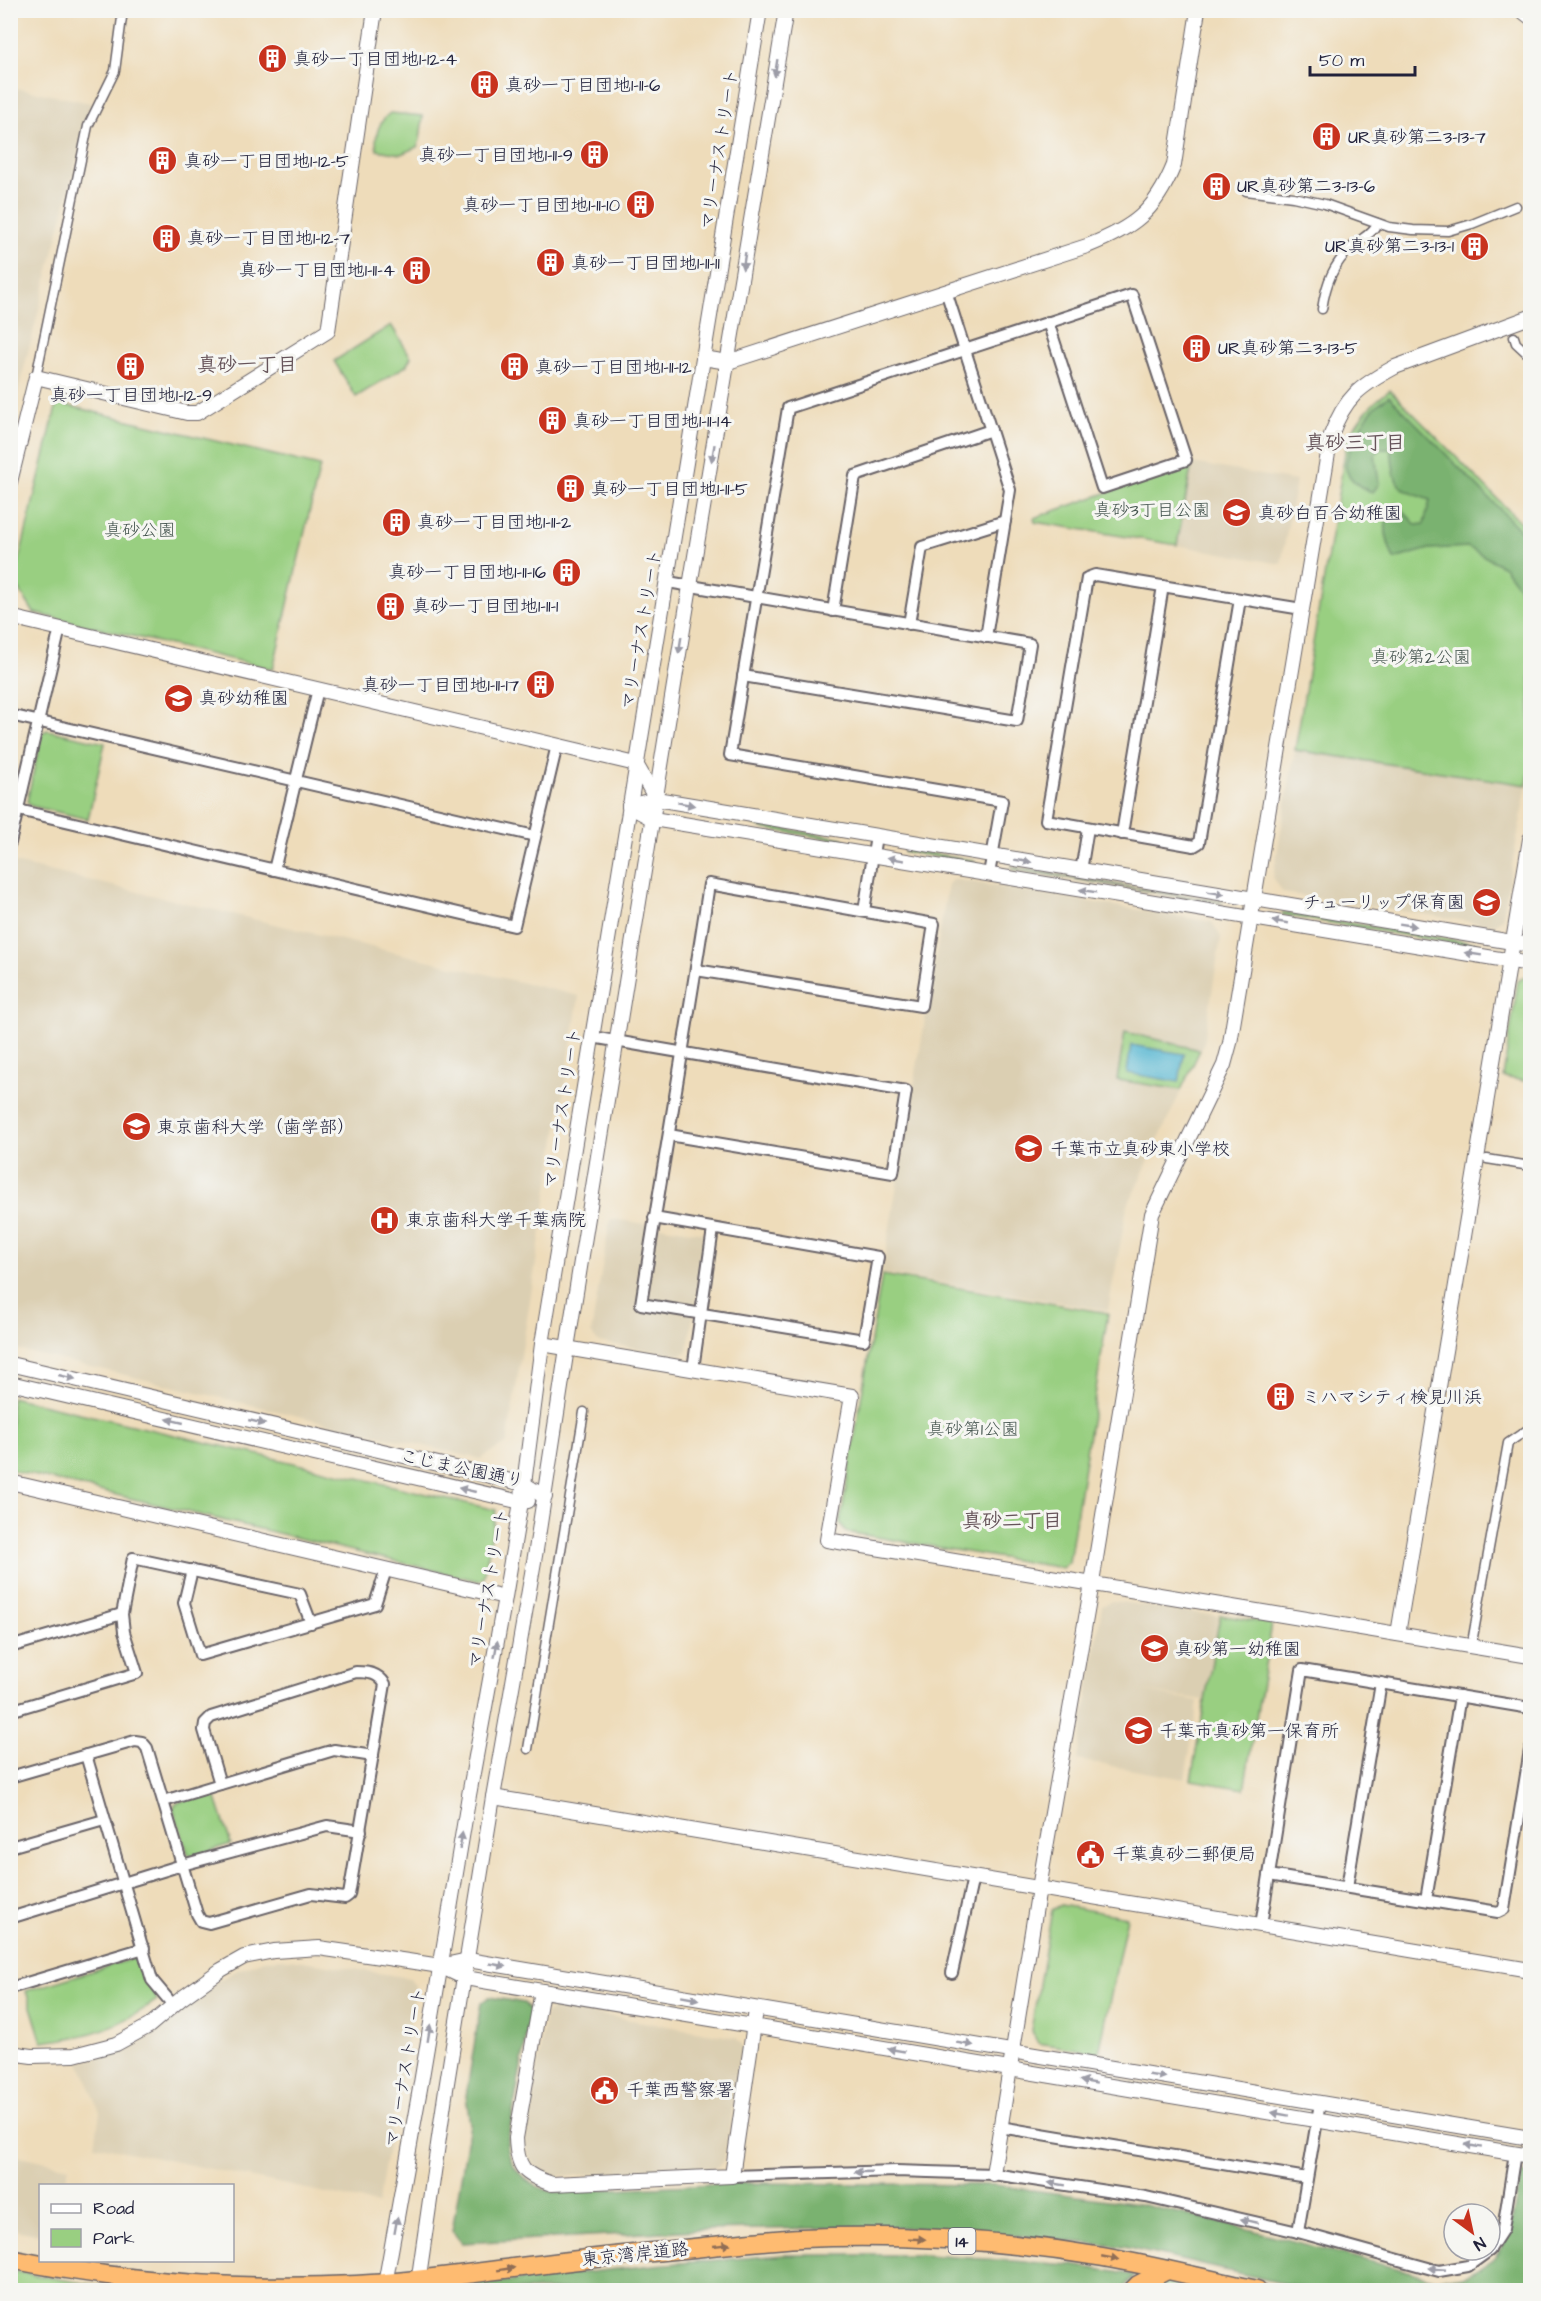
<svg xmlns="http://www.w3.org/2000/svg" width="1541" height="2301" font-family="'Architects Daughter','Klee One',sans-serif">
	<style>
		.built { fill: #dbcfb2 }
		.green { fill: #99cf81; stroke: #5e785e; stroke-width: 1.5 }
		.forest { fill: #7ab26f; stroke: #4e6a55; stroke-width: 1.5 }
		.water { fill: #53b5d1; stroke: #3a6c86; stroke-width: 1.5 }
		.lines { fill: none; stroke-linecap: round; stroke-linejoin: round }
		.pedestrian-casing { stroke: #696367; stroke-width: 11 }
		.minor-casing { stroke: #696367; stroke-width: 14 }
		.tertiary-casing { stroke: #696367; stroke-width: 16 }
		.trunk-casing { stroke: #696367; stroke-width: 21 }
		.pedestrian { stroke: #fff; stroke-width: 8 }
		.minor { stroke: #fff; stroke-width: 10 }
		.tertiary { stroke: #fff; stroke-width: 14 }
		.trunk { stroke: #febb71; stroke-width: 18 }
		.oneway { fill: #9c9ca7 }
		.oneway2 { fill: #906e56 }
		.labels { text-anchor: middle; stroke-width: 6; stroke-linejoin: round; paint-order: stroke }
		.shield { fill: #f6f6f2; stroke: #626272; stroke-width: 1.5 }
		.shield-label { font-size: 16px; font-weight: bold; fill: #22223b }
		.poi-label { font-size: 18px; fill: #22223b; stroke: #f6f6f2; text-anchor: start }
		.street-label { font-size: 18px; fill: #22223b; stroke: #f6f6f2 }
		.park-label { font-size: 18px; fill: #465650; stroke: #f6f6f2 }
		.neighbourhood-label { font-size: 20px; font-weight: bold; fill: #66545a; stroke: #f6f6f2 }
	</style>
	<rect width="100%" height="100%" fill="#f6f6f2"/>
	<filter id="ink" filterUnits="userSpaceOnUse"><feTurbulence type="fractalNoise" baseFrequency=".0167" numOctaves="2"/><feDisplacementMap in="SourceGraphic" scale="12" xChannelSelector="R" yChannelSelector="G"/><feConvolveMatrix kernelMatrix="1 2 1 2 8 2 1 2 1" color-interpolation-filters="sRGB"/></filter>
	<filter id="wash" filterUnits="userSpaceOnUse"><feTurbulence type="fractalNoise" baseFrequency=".008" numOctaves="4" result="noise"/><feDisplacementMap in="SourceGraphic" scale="24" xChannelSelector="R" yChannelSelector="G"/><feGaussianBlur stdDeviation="1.35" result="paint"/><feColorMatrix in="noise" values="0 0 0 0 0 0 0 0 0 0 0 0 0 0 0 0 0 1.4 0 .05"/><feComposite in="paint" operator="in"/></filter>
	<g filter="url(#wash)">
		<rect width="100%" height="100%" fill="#eedcba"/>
		<g class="built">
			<polygon points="11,87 91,103 14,408 11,407"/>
			<polygon points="1192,463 1296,481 1281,564 1177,545"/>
			<polygon points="1295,750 1527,785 1502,919 1494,925 1283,893 1273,877"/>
			<polygon points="11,862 579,996 507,1443 480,1459 11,1348"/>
			<polygon points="953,879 1212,922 1221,937 1204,1042 1127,1207 1108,1310 882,1273 948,884"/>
			<polygon points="613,1219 703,1233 706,1238 687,1352 680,1355 598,1342 591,1333 610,1220"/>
			<polygon points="1112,1601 1218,1616 1204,1700 1135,1690 1198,1701 1185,1779 1077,1760 1102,1606"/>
			<polygon points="290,1959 410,1978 416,1987 378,2204 95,2145 100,2112 80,2062 98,2058 145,2038 164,2026 193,1998 217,1981 240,1969 264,1960"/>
			<polygon points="556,2007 736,2038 743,2046 724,2160 716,2168 560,2176 552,2176 537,2169 529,2157 525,2144 546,2013"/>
			<polygon points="11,2154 69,2167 64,2185 40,2186 40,2235 11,2229"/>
		</g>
		<g class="green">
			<path d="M390 113 423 116 420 140 417 147 401 154 377 150C374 136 379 121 390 113Z"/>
			<polygon points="391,325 411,357 406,366 356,397 334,361"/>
			<path d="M1390 390 1530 532V765L1527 785 1295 750 1347 441C1358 419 1370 404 1390 390Z"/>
			<polygon points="57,403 320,466 273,669 34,613 14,581"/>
			<polygon points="1192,463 1177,545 1035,522 1034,518"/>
			<polygon points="47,730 105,743 88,819 31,806 27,801 42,733"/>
			<polygon points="751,823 842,838 845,841 765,829"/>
			<polygon points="905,849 972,860 976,863 904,852"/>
			<polygon points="1012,867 1222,902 1222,903 1011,869"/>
			<polygon points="1283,912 1480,944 1482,946 1480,948 1282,915"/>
			<polygon points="1526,976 1530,977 1530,1082 1503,1077 1518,981"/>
			<polygon points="1125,1032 1200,1050 1181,1090 1117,1080"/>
			<polygon points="882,1275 1108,1313 1069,1562 1062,1568 846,1532 840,1523"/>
			<polygon points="11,1397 496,1510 484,1577 479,1581 11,1470"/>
			<polygon points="1220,1615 1272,1624 1244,1789 1191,1780"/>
			<polygon points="214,1792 231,1844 192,1856 188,1854 173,1808 176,1803"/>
			<polygon points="1061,1905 1127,1917 1099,2053 1038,2043 1031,2030 1052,1910"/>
			<path d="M138 1957 157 2000C119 2028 88 2037 42 2042L26 1991Z"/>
			<polygon points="11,2271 125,2290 11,2290"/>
			<polygon points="1188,2281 1226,2290 1145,2290 1167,2283"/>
		</g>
		<g class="forest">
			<path d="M1389 396 1530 540V618L1518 586 1504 567 1468 547 1429 549 1394 559C1386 540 1379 518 1397 504L1416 525 1424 524 1430 500C1392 487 1396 486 1391 449H1380L1375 454 1379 484 1373 492C1361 489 1344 477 1346 463 1349 447 1363 420 1374 408 1378 403 1384 400 1389 396Z"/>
			<path d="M489 1997 524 2003 531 2011 507 2145C510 2171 529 2186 553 2192L732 2183 994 2185 1139 2204 1240 2227 1437 2279C1447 2278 1460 2278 1469 2274 1512 2258 1513 2214 1520 2176L1529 2170H1530V2290H1312L1124 2247 950 2229 888 2227 698 2230 462 2243 452 2231 470 2124 466 2096 481 2003Z"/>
			<polygon points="785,2255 925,2255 1071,2265 1135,2275 1123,2290 456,2290 456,2287 654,2265"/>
		</g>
		<polygon class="water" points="1131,1045 1184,1054 1179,1082 1127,1073"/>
	</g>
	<g filter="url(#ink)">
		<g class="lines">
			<defs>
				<g id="pedestrian">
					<polyline points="1246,191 1293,197 1325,204 1389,227 1413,230 1448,231 1472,224 1516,206"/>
					<path d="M1322 309C1326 283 1333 264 1353 246 1361 238 1373 234 1377 223"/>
					<polyline points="1514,337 1516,343 1530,356"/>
					<polyline points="36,377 88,126 115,71 123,10"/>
					<polyline points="1487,1159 1530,1166"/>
					<polyline points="1473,1637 1508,1443 1530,1428"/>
					<polyline points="528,1749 584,1412"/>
				</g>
				<g id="minor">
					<polyline points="946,291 1010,490 986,637"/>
					<polyline points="668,582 1030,644 1017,721 743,676"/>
					<polyline points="1240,599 1199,843 1194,846 1046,820 1087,578 1095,575 1302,609"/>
					<polyline points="833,611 855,476 991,430"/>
					<polyline points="909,624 922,547 1005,521"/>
					<polyline points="10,715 535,836"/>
					<polyline points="10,808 514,926 557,745"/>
					<polyline points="1122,834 1163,586"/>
					<polyline points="10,843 60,628"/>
					<polyline points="274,870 318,689"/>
					<polyline points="1081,871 1088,828"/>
					<polyline points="989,874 1002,801 730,755 788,408 1132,295 1186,460 1102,488 1048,322"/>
					<polyline points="864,911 876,836"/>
					<polyline points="592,1037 906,1091 893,1173 669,1135"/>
					<path d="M654 1218 878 1257 864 1340 641 1304C663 1164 688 1024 709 884L934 924 921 1006 696 970"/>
					<polyline points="693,1369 713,1229"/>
					<polyline points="192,1570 184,1603 200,1655 375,1604 386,1570"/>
					<polyline points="10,1647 122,1614"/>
					<polyline points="10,1711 137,1673 124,1632 122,1614 133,1558 300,1594 311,1623"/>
					<polyline points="86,1755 152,1980 173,2005"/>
					<path d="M10 1777 135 1741 142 1742 147 1748 197 1914 201 1921 209 1923 311 1894 345 1898 349 1895 385 1684C378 1673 369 1672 356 1672L211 1717 205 1723 204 1730 220 1784"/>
					<polyline points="164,1801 334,1750 373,1756"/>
					<polyline points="10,1847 104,1820"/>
					<polyline points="1269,1875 1498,1912 1504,1909 1530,1750"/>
					<polyline points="1347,1887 1381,1683"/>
					<polyline points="1426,1900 1460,1696"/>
					<polyline points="10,1918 182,1865 327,1826 361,1831"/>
					<polyline points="1261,1925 1302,1670 1530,1708"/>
					<polyline points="952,1973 973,1877"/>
					<polyline points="10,1988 144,1948"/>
					<polyline points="1000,2127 1307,2178"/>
					<polyline points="732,2176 896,2171 993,2174 1146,2197 1298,2232 1439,2271 1468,2266 1490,2250"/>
					<polyline points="1298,2232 1320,2103"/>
					<polyline points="1490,2249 1503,2229 1515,2153"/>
				</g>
				<g id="tertiary">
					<polyline points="1521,10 1530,17"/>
					<path d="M703 358 728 362 1087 246C1133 228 1155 212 1174 165L1198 10"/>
					<polyline points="10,482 36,377 187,413 197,413 328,331 375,10"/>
					<polyline points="10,617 636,764 656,799"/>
					<polyline points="629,806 653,819 1530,964"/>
					<polyline points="629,806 656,799 1530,945"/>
					<polyline points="542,1344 852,1396 827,1540 1530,1656"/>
					<polyline points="10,1364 524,1484 545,1497"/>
					<polyline points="10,1383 521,1502 528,1501"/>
					<polyline points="10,1482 505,1597"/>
					<polyline points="1398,1634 1530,839"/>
					<polyline points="493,1797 1530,1970"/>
					<polyline points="440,1966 468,1960 1530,2138"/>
					<path d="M542 1991 516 2138C517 2168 524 2175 552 2184L732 2176 755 2017"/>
					<polyline points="10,2053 32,2056 74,2055 116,2044 149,2026 182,1998 221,1970 244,1957 274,1951 319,1948 408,1961 440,1966 465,1978 1530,2156"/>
					<path d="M993 2174 1039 1888 1092 1583 1152 1214 1224 1065 1230 1043 1331 435C1345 397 1360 386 1395 367L1530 317"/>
					<polyline points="384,2290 421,2083 469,1795 505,1597 524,1484 542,1344 760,10"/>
					<polyline points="417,2290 446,2089 493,1797 536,1550 567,1348 690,586 786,10"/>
				</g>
				<g id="trunk">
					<path d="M10 2259C124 2282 240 2291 356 2285 417 2282 477 2272 538 2265 590 2258 642 2253 694 2248 730 2244 766 2240 801 2238 902 2234 1004 2240 1103 2257 1155 2266 1206 2279 1257 2290"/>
					<polyline points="1133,2290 1138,2285 1167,2270"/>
				</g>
			</defs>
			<use href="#pedestrian" class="pedestrian-casing"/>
			<use href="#minor" class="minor-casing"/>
			<use href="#tertiary" class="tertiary-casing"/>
			<use href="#trunk" class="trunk-casing"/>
			<use href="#pedestrian" class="pedestrian"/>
			<use href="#minor" class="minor"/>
			<use href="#tertiary" class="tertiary"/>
			<use href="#trunk" class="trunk"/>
		</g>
		<defs><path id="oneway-solid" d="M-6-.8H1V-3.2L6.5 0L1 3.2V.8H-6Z" transform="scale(1.5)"/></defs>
		<g class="oneway">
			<use href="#oneway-solid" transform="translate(776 68) rotate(99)"/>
			<use href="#oneway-solid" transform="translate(744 261) rotate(99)"/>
			<use href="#oneway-solid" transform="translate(713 453) rotate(100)"/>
			<use href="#oneway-solid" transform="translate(680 645) rotate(99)"/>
			<use href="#oneway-solid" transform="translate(686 804) rotate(10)"/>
			<use href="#oneway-solid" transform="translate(896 859) rotate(-170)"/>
			<use href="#oneway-solid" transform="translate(1023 861) rotate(9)"/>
			<use href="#oneway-solid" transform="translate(1088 891) rotate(-171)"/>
			<use href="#oneway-solid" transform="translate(1216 893) rotate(9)"/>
			<use href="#oneway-solid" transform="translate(1280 922) rotate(-171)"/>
			<use href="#oneway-solid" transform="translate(1408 925) rotate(9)"/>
			<use href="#oneway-solid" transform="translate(1473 954) rotate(-171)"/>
			<use href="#oneway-solid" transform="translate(67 1377) rotate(13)"/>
			<use href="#oneway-solid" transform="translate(175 1421) rotate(-167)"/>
			<use href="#oneway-solid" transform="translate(257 1422) rotate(13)"/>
			<use href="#oneway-solid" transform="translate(467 1490) rotate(-167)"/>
			<use href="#oneway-solid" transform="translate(496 1649) rotate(-80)"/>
			<use href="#oneway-solid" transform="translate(461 1841) rotate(-81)"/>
			<use href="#oneway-solid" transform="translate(498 1965) rotate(10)"/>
			<use href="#oneway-solid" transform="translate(690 1998) rotate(10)"/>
			<use href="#oneway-solid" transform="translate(429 2033) rotate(-81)"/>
			<use href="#oneway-solid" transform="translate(965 2044) rotate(9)"/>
			<use href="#oneway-solid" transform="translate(896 2050) rotate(-170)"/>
			<use href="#oneway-solid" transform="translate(1157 2076) rotate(9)"/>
			<use href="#oneway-solid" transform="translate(1088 2082) rotate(-170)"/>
			<use href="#oneway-solid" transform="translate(1280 2114) rotate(-170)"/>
			<use href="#oneway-solid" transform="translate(1473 2146) rotate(-170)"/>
			<use href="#oneway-solid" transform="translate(863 2172) rotate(178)"/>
			<use href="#oneway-solid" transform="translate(1057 2184) rotate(-171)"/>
			<use href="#oneway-solid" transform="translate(1249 2221) rotate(-167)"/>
			<use href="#oneway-solid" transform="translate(396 2225) rotate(-80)"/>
			<use href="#oneway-solid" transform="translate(1437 2269) rotate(-175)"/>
		</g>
		<g class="oneway2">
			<use href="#oneway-solid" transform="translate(917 2239) rotate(2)"/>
			<use href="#oneway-solid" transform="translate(722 2245) rotate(-6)"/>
			<use href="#oneway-solid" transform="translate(1110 2258) rotate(11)"/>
			<use href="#oneway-solid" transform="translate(506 2269) rotate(-9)"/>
		</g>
	</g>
	<defs>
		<symbol id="building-disc" viewBox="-11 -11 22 22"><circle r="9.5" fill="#c8321e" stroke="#f6f6f2"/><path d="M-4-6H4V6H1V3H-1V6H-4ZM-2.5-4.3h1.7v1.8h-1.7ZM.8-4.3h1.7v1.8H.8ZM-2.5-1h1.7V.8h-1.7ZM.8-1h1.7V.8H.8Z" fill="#fff"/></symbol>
		<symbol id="school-disc" viewBox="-11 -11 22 22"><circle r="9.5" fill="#c8321e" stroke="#f6f6f2"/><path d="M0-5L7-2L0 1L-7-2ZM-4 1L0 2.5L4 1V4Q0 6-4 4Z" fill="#fff"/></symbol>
		<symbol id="university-disc" viewBox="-11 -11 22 22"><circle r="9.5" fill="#c8321e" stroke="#f6f6f2"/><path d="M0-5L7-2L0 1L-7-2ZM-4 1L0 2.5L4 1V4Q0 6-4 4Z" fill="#fff"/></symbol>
		<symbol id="hospital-disc" viewBox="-11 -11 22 22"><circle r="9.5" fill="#c8321e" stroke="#f6f6f2"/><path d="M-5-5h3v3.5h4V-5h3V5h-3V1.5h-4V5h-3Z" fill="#fff"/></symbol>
		<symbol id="civic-disc" viewBox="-11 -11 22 22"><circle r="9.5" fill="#c8321e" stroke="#f6f6f2"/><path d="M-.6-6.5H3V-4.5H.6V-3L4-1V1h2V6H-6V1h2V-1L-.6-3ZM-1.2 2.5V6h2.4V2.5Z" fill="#fff"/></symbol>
	</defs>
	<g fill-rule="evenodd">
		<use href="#building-disc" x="256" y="42" width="33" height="33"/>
		<use href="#building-disc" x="468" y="68" width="33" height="33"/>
		<use href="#building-disc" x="1310" y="120" width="33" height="33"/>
		<use href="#building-disc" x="578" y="138" width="33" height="33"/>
		<use href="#building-disc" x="146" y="144" width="33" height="33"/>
		<use href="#building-disc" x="1200" y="170" width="33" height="33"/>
		<use href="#building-disc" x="624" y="188" width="33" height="33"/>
		<use href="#building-disc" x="150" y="222" width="33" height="33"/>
		<use href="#building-disc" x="1458" y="230" width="33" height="33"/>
		<use href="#building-disc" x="534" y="246" width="33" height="33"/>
		<use href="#building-disc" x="400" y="254" width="33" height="33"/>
		<use href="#building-disc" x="1180" y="332" width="33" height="33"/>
		<use href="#building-disc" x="114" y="350" width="33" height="33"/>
		<use href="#building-disc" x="498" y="350" width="33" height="33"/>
		<use href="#building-disc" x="536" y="404" width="33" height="33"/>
		<use href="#building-disc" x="554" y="472" width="33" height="33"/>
		<use href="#school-disc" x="1220" y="496" width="33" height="33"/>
		<use href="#building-disc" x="380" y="506" width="33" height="33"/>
		<use href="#building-disc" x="550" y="556" width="33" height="33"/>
		<use href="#building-disc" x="374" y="590" width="33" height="33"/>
		<use href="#building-disc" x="524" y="668" width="33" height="33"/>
		<use href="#school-disc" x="162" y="682" width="33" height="33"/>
		<use href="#school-disc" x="1470" y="886" width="33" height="33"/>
		<use href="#university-disc" x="120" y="1110" width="33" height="33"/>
		<use href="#school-disc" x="1012" y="1132" width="33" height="33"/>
		<use href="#hospital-disc" x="368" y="1204" width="33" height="33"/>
		<use href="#building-disc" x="1264" y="1380" width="33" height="33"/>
		<use href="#school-disc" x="1138" y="1632" width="33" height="33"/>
		<use href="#school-disc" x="1122" y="1714" width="33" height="33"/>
		<use href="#civic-disc" x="1074" y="1838" width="33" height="33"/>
		<use href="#civic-disc" x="588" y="2074" width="33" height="33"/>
	</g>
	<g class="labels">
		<rect class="shield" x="948.5" y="2228" width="27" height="26" rx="4.5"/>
		<g class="shield-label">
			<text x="962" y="2247">14</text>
		</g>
		<g class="poi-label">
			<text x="293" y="65">真砂一丁目団地1-12-4</text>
			<text x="505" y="91">真砂一丁目団地1-11-6</text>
			<text x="1348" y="143">UR真砂第二3-13-7</text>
			<text x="573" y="161" text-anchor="end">真砂一丁目団地1-11-9</text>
			<text x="184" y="167">真砂一丁目団地1-12-5</text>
			<text x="1237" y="192">UR真砂第二3-13-6</text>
			<text x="620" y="211" text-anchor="end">真砂一丁目団地1-11-10</text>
			<text x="187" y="244">真砂一丁目団地1-12-7</text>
			<text x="1454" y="252" text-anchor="end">UR真砂第二3-13-1</text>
			<text x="571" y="269">真砂一丁目団地1-11-11</text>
			<text x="395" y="276" text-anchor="end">真砂一丁目団地1-11-4</text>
			<text x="1218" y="354">UR真砂第二3-13-5</text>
			<text x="535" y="373">真砂一丁目団地1-11-12</text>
			<text x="131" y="401" text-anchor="middle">真砂一丁目団地1-12-9</text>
			<text x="573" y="427">真砂一丁目団地1-11-14</text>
			<text x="591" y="495">真砂一丁目団地1-11-5</text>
			<text x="1258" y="519">真砂白百合幼稚園</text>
			<text x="417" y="528">真砂一丁目団地1-11-2</text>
			<text x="546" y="578" text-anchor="end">真砂一丁目団地1-11-16</text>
			<text x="412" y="612">真砂一丁目団地1-11-1</text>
			<text x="519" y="691" text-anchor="end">真砂一丁目団地1-11-17</text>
			<text x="199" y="704">真砂幼稚園</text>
			<text x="1465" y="908" text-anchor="end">チューリップ保育園</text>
			<text x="157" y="1133">東京歯科大学（歯学部）</text>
			<text x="1050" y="1155">千葉市立真砂東小学校</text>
			<text x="406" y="1226">東京歯科大学千葉病院</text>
			<text x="1302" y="1403">ミハマシティ検見川浜</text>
			<text x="1175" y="1655">真砂第一幼稚園</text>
			<text x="1159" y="1737">千葉市真砂第一保育所</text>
			<text x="1112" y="1860">千葉真砂二郵便局</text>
			<text x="626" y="2096">千葉西警察署</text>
		</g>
		<g class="street-label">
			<text transform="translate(719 149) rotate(-81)" y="6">マリーナストリート</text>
			<text transform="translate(641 629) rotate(-80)" y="6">マリーナストリート</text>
			<text transform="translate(562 1108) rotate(-81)" y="6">マリーナストリート</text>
			<text transform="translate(462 1468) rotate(12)" y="6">こじま公園通り</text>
			<text transform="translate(488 1588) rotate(-80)" y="6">マリーナストリート</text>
			<text transform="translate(405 2067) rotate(-80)" y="6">マリーナストリート</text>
			<text transform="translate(635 2254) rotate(-6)" y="6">東京湾岸道路</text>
		</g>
		<g class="park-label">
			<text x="1152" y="516">真砂3丁目公園</text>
			<text x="140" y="536">真砂公園</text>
			<text x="1421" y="663">真砂第2公園</text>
			<text x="973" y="1435">真砂第1公園</text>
		</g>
		<g class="neighbourhood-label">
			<text x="247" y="371">真砂一丁目</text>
			<text x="1355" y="449">真砂三丁目</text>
			<text x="1012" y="1527">真砂二丁目</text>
		</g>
	</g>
	<rect width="1541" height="2301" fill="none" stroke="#f6f6f2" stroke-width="36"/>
	<rect x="39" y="2184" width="195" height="78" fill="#f6f6f2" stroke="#a1a1a9" stroke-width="1.5"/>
	<rect x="51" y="2204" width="30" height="9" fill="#ffffff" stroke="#a1a1a9" stroke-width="1.5"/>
	<text x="93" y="2214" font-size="18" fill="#22223b">Road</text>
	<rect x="51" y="2229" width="30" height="18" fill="#99cf81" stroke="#a1a1a9" stroke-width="1.5"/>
	<text x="93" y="2244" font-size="18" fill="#22223b">Park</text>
	<g transform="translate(1472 2232) rotate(147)"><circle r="28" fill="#f6f6f2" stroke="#a1a1a9" stroke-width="1.5"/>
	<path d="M0-4.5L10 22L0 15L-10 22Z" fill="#c8321e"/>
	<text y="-9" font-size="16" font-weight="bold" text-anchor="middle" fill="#22223b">N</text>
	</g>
	<path d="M1310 66v9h105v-9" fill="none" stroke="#22223b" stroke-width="3"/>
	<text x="1319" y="66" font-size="18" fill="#22223b" stroke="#f6f6f2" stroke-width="4.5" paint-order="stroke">50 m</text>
</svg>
